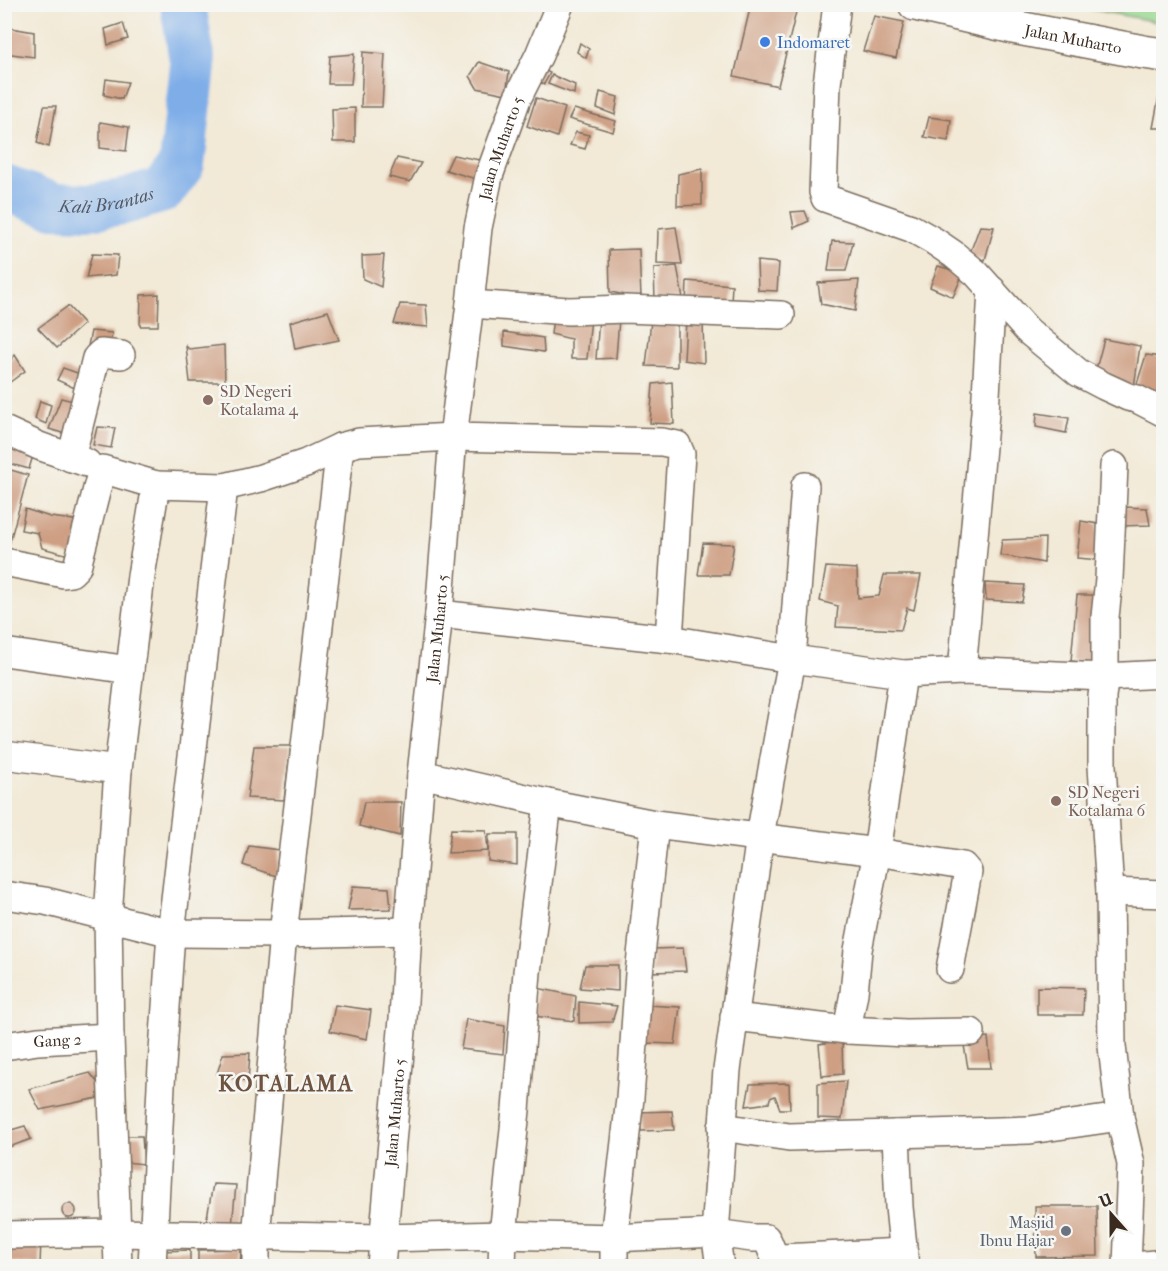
<svg xmlns="http://www.w3.org/2000/svg" width="1168" height="1271" font-family="'IM FELL French Canon',serif">
	<style>
		.green { fill: #94d68d; stroke: #688056; stroke-width: 1.5 }
		.lines { fill: none; stroke-linecap: round; stroke-linejoin: round }
		.river { stroke: #7eade8; stroke-width: 46 }
		.building { fill: #ce9f83 }
		.minor-casing { stroke: #7b6d5e; stroke-width: 30 }
		.primary-casing { stroke: #7b6d5e; stroke-width: 36 }
		.minor { stroke: #fff; stroke-width: 27 }
		.primary { stroke: #fff; stroke-width: 33 }
		.shop-dot { fill: #3f7fe0; stroke: #f6f6f2; stroke-width: 2 }
		.education-dot { fill: #8d6e63; stroke: #f6f6f2; stroke-width: 2 }
		.worship-dot { fill: #6b7280; stroke: #f6f6f2; stroke-width: 2 }
		.labels { text-anchor: middle; stroke-width: 5; stroke-linejoin: round; paint-order: stroke }
		.street-label { font-size: 16px; fill: #3b2a1e; stroke: #f6f6f2 }
		.shop-label { font-size: 16px; fill: #366cbe; stroke: #f6f6f2; text-anchor: start }
		.education-label { font-size: 16px; fill: #785e54; stroke: #f6f6f2; text-anchor: start }
		.worship-label { font-size: 16px; fill: #5b616d; stroke: #f6f6f2; text-anchor: end }
		.water-label { font-size: 18px; font-style: italic; fill: #525865; stroke: #f6f6f2 }
		.district-label { font-size: 22px; font-weight: bold; letter-spacing: 1.5px; fill: #6e5341; stroke: #f6f6f2 }
	</style>
	<rect width="100%" height="100%" fill="#f6f6f2"/>
	<filter id="ink" filterUnits="userSpaceOnUse"><feTurbulence type="fractalNoise" baseFrequency=".0167" numOctaves="2"/><feDisplacementMap in="SourceGraphic" scale="12" xChannelSelector="R" yChannelSelector="G"/><feConvolveMatrix kernelMatrix="1 2 1 2 8 2 1 2 1" color-interpolation-filters="sRGB"/></filter>
	<filter id="wash" filterUnits="userSpaceOnUse"><feTurbulence type="fractalNoise" baseFrequency=".008" numOctaves="4" result="noise"/><feDisplacementMap in="SourceGraphic" scale="24" xChannelSelector="R" yChannelSelector="G"/><feGaussianBlur stdDeviation="1.35" result="paint"/><feColorMatrix in="noise" values="0 0 0 0 0 0 0 0 0 0 0 0 0 0 0 0 0 1.4 0 .05"/><feComposite in="paint" operator="in"/></filter>
	<g filter="url(#wash)">
		<rect width="100%" height="100%" fill="#f2e9d6"/>
		<polygon class="green" points="1069,5 1163,5 1163,23"/>
		<g class="lines">
			<path class="river" id="s1" d="M4 188 55 206 89 207 123 202 163 190 182 164 193 66 183 4"/>
		</g>
		<g id="blocks">
			<g class="building">
				<polygon points="751,4 782,4 797,8 778,86 734,76"/>
				<polygon points="874,16 904,22 896,58 863,51"/>
				<polygon points="123,23 128,39 108,45 105,29"/>
				<polygon points="5,27 34,32 34,57 4,53"/>
				<polygon points="580,43 589,49 586,58 577,52"/>
				<polygon points="363,52 385,54 382,107 361,107"/>
				<polygon points="354,54 351,84 328,84 330,56"/>
				<polygon points="479,62 509,72 506,94 477,88 470,76"/>
				<polygon points="540,68 550,73 544,84 536,81"/>
				<polygon points="552,75 575,85 574,94 548,84"/>
				<polygon points="106,79 128,82 122,99 104,95"/>
				<polygon points="1161,85 1164,85 1164,128 1153,128"/>
				<polygon points="600,92 618,97 615,115 597,108"/>
				<polygon points="536,98 565,108 557,137 527,126"/>
				<polygon points="44,106 56,106 49,147 37,143"/>
				<polygon points="355,108 355,142 333,142 332,109"/>
				<polygon points="574,109 616,121 613,132 569,119"/>
				<polygon points="929,117 951,120 948,141 924,137"/>
				<polygon points="100,122 129,127 126,151 100,148"/>
				<polygon points="576,132 589,135 585,149 570,145"/>
				<polygon points="453,155 480,160 476,179 446,170"/>
				<polygon points="397,158 421,163 410,182 389,177"/>
				<polygon points="702,169 702,205 677,206 678,174"/>
				<polygon points="805,211 809,221 794,228 791,212"/>
				<polygon points="980,226 994,227 985,260 968,258"/>
				<polygon points="676,227 682,265 657,264 658,230 659,229"/>
				<polygon points="832,241 853,242 846,271 828,271"/>
				<polygon points="639,249 641,298 610,292 609,250"/>
				<polygon points="92,254 118,255 116,275 86,278"/>
				<polygon points="384,255 381,287 363,279 362,256"/>
				<polygon points="757,261 779,263 777,291 758,290"/>
				<polygon points="677,266 683,298 655,301 654,268"/>
				<polygon points="938,266 963,273 953,297 930,287"/>
				<polygon points="859,280 855,311 821,304 818,283"/>
				<polygon points="687,281 732,285 731,303 686,304"/>
				<polygon points="159,294 158,326 140,326 141,295"/>
				<polygon points="400,304 426,305 428,327 394,324"/>
				<polygon points="68,306 84,324 57,348 38,328"/>
				<polygon points="328,311 339,340 295,349 290,322"/>
				<polygon points="599,317 619,319 616,358 596,359"/>
				<polygon points="553,318 591,318 587,359 571,359 571,339 551,334"/>
				<polygon points="686,319 703,319 704,363 684,360"/>
				<polygon points="677,320 677,367 646,366 651,321"/>
				<polygon points="91,331 112,333 109,350 88,346"/>
				<polygon points="504,332 543,338 544,352 504,346"/>
				<polygon points="1104,339 1140,346 1134,387 1095,373"/>
				<polygon points="224,345 225,382 190,382 186,346 189,349"/>
				<polygon points="15,355 25,371 6,385 4,382 4,368"/>
				<polygon points="1146,355 1164,357 1164,395 1135,390"/>
				<polygon points="63,368 86,376 81,391 57,380"/>
				<polygon points="672,382 674,424 650,423 653,384"/>
				<polygon points="61,398 81,403 72,436 49,429"/>
				<polygon points="40,401 51,405 46,424 35,419"/>
				<polygon points="1037,413 1069,418 1066,433 1036,427"/>
				<polygon points="97,427 115,428 111,448 93,445"/>
				<polygon points="4,447 34,452 29,469 4,462"/>
				<polygon points="4,468 28,475 6,556 4,555"/>
				<polygon points="1124,507 1147,508 1150,525 1121,526"/>
				<polygon points="25,509 50,517 82,521 73,556 42,548 38,533 21,530"/>
				<polygon points="1081,521 1098,524 1100,560 1077,558"/>
				<polygon points="1045,538 1044,563 1000,555 1002,540"/>
				<polygon points="703,543 734,544 729,575 698,575"/>
				<polygon points="826,567 857,569 858,598 879,596 884,575 921,575 914,610 907,608 901,630 836,627 838,606 820,601"/>
				<polygon points="985,583 1025,585 1022,602 986,600"/>
				<polygon points="1077,595 1101,595 1101,664 1071,661"/>
				<polygon points="254,746 291,746 284,800 247,798"/>
				<polygon points="364,802 401,802 400,836 359,826"/>
				<polygon points="451,829 486,830 488,851 448,853"/>
				<polygon points="489,834 517,834 517,865 488,861"/>
				<polygon points="249,846 279,850 276,876 243,865"/>
				<polygon points="353,886 389,888 391,909 348,910"/>
				<polygon points="683,948 686,971 651,972 653,949"/>
				<polygon points="585,965 618,965 618,991 580,988"/>
				<polygon points="1037,987 1084,988 1083,1015 1037,1015"/>
				<polygon points="537,988 576,996 574,1021 534,1016"/>
				<polygon points="579,1002 617,1006 612,1022 579,1023"/>
				<polygon points="335,1005 371,1010 367,1039 330,1031"/>
				<polygon points="647,1005 680,1007 675,1044 644,1043"/>
				<polygon points="466,1019 505,1026 503,1054 461,1049"/>
				<polygon points="988,1037 991,1068 968,1068 963,1040"/>
				<polygon points="842,1041 843,1074 822,1076 819,1044"/>
				<polygon points="250,1053 248,1081 217,1074 223,1054"/>
				<polygon points="90,1073 101,1087 98,1098 40,1110 29,1089"/>
				<polygon points="846,1081 842,1119 818,1118 818,1083"/>
				<polygon points="789,1083 790,1109 780,1109 775,1096 770,1098 769,1103 746,1106 750,1084"/>
				<polygon points="672,1111 674,1130 641,1131 639,1112"/>
				<polygon points="25,1126 31,1139 4,1149 4,1132"/>
				<polygon points="120,1136 142,1136 144,1164 125,1162"/>
				<polygon points="213,1184 236,1185 232,1226 206,1223"/>
				<circle cx="69" cy="1211" r="7"/>
				<polygon points="1035,1206 1097,1206 1098,1256 1036,1257"/>
				<polygon points="11,1237 41,1238 40,1266 9,1262"/>
				<polygon points="241,1249 240,1266 198,1266 198,1250"/>
				<polygon points="190,1250 190,1266 162,1266 160,1251"/>
			</g>
		</g>
	</g>
	<g filter="url(#ink)">
		<use href="#blocks" fill-opacity="0" stroke="#7b6d5e" stroke-width="1.5"/>
		<g class="lines">
			<defs>
				<g id="minor">
					<polyline points="837,4 827,84 823,192 825,198 911,228 934,241 953,254 976,273 1028,331 1079,373 1104,386 1128,397 1137,399 1164,413"/>
					<polyline points="470,304 569,311 625,309 781,315"/>
					<polyline points="4,430 39,446 87,463"/>
					<polyline points="71,458 96,358 101,353 121,355"/>
					<polyline points="1114,466 1109,579 1105,617 1105,677 1102,696 1102,766 1110,892 1112,1046 1120,1117 1131,1164 1127,1266"/>
					<polyline points="4,562 64,574 71,573 77,567 102,469 156,485"/>
					<polyline points="439,614 669,639 792,659 903,674 962,671 1105,677 1164,674"/>
					<polyline points="4,652 130,670"/>
					<polyline points="962,671 985,413 992,290"/>
					<polyline points="4,755 118,770"/>
					<polyline points="421,774 548,803 655,824 877,852 963,866 968,872 950,969"/>
					<polyline points="1110,892 1164,894"/>
					<polyline points="4,895 45,901 171,933 283,934 408,931"/>
					<polyline points="734,1017 847,1030 906,1033 971,1032"/>
					<polyline points="847,1030 854,993 858,950 877,852 903,674"/>
					<path id="s2" d="M4 1046 38 1041 110 1037"/>
					<polyline points="722,1127 789,1137 1030,1130 1120,1117"/>
					<polyline points="896,1134 899,1207 905,1266"/>
					<path d="M4 1235 117 1233 383 1238 503 1235 614 1238 715 1233 752 1238H766C772 1246 769 1251 778 1260"/>
					<polyline points="118,1266 110,1037 108,917 118,770 141,576 156,485 224,487 261,478 306,463 340,447 359,442 453,437 662,442 677,445 681,454 669,639"/>
					<polyline points="152,1266 162,1066 171,933 224,487"/>
					<polyline points="256,1266 256,1237 283,934 340,447"/>
					<path id="s3" d="M381 1266 403 1019 408 931 421 774 439 614 453 437 470 304 478 228 489 176 517 99 539 55 560 4"/>
					<polyline points="502,1266 503,1235 516,1110 527,972 548,803"/>
					<polyline points="614,1266 614,1238 630,1098 639,974 655,824"/>
					<polyline points="720,1266 715,1233 727,1070 760,836 792,659 805,486"/>
					<polyline points="778,1266 778,1260 782,1258 903,1252"/>
					<polyline points="1136,1266 1164,1263"/>
				</g>
				<g id="primary">
					<path id="s4" d="M915 4 1013 27 1143 52 1164 55"/>
				</g>
			</defs>
			<use href="#minor" class="minor-casing"/>
			<use href="#primary" class="primary-casing"/>
			<use href="#minor" class="minor"/>
			<use href="#primary" class="primary"/>
		</g>
	</g>
	<circle class="shop-dot" cx="765" cy="42" r="6"/>
	<g class="education-dot">
		<circle cx="208" cy="400" r="6"/>
		<circle cx="1056" cy="801" r="6"/>
	</g>
	<circle class="worship-dot" cx="1066" cy="1231" r="6"/>
	<g class="labels">
		<g class="street-label">
			<text dy="6" stroke="none"><textPath href="#s4" startOffset="162">Jalan Muharto</textPath></text>
			<text dy="6" stroke="none"><textPath href="#s3" startOffset="1126">Jalan Muharto 5</textPath></text>
			<text dy="6" stroke="none"><textPath href="#s3" startOffset="640">Jalan Muharto 5</textPath></text>
			<text dy="6" stroke="none"><textPath href="#s2" startOffset="54">Gang 2</textPath></text>
			<text dy="6" stroke="none"><textPath href="#s3" startOffset="154">Jalan Muharto 5</textPath></text>
		</g>
		<g class="shop-label">
			<text x="777" y="48">Indomaret</text>
		</g>
		<g class="education-label">
			<text x="220" y="397">SD Negeri<tspan x="220" dy="18">Kotalama 4</tspan></text>
			<text x="1068" y="798">SD Negeri<tspan x="1068" dy="18">Kotalama 6</tspan></text>
		</g>
		<g class="worship-label">
			<text x="1054" y="1228">Masjid<tspan x="1054" dy="18">Ibnu Hajar</tspan></text>
		</g>
		<g class="water-label">
			<text dy="6" stroke="none"><textPath href="#s1" startOffset="106">Kali Brantas</textPath></text>
		</g>
		<g class="district-label">
			<text x="286" y="1091">KOTALAMA</text>
		</g>
	</g>
	<rect width="1168" height="1271" fill="none" stroke="#f6f6f2" stroke-width="24"/>
	<g transform="translate(1111 1214) rotate(339)" stroke="#f6f6f2" stroke-width="4.5" paint-order="stroke">
	<path d="M0-4.5L10 22L0 15L-10 22Z" fill="#3b2a1e"/>
	<text y="-9" font-size="16" font-weight="bold" text-anchor="middle" fill="#3b2a1e">U</text>
	</g>
</svg>
